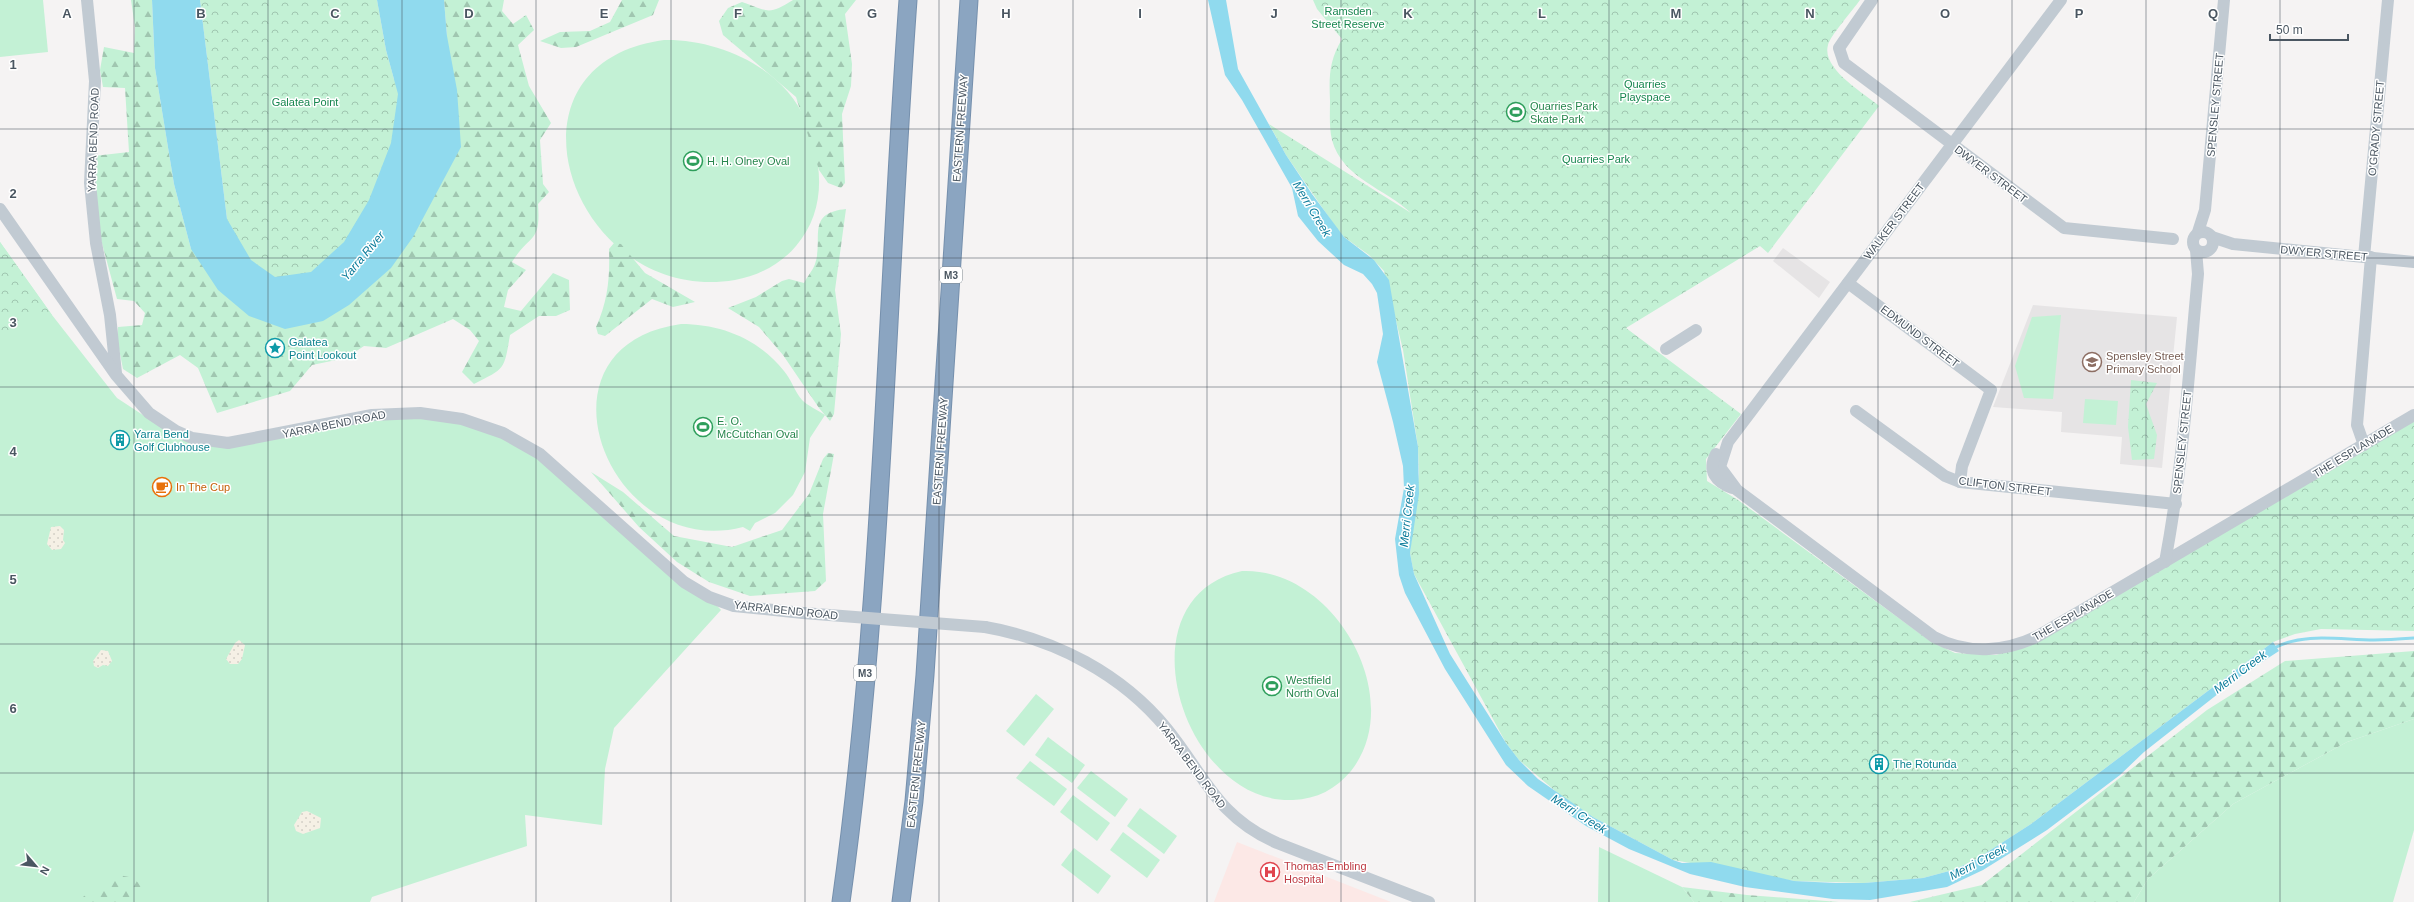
<svg xmlns="http://www.w3.org/2000/svg" width="2414" height="902" font-family="Helvetica,sans-serif">
	<style>
		.education { fill: #e6e4e5 }
		.medical { fill: #fce8e6 }
		.grass { fill: #c3f1d5 }
		.forest { fill: url(#forest-firs) }
		.sand { fill: url(#sand-dots) }
		.park { fill: url(#park-crowns) }
		.water { fill: #90daee }
		.lines { fill: none; stroke-linecap: round; stroke-linejoin: round }
		.stream { stroke: #90daee; stroke-width: 3 }
		.highway-casing { stroke: #7690ad; stroke-width: 19 }
		.minor { stroke: #c1cad2; stroke-width: 12 }
		.highway { stroke: #8ba5c1; stroke-width: 17 }
		.minor-bridge { stroke: #c1cad2; stroke-width: 12 }
		.grid { fill: none; stroke: #4a5661; stroke-width: 1; stroke-opacity: 0.55 }
		.labels { text-anchor: middle; stroke-width: 3; stroke-linejoin: round; paint-order: stroke }
		.shield { fill: #fff; stroke: #808990; stroke-width: 1 }
		.shield-label { font-size: 10px; font-weight: bold; fill: #4a5661 }
		.park-label { font-size: 11px; fill: #17864f; stroke: #fff }
		.street-label { font-size: 11px; fill: #4a5661; stroke: #fff }
		.leisure-label { font-size: 11px; fill: #27864d; stroke: #fff; text-anchor: start }
		.culture-label { font-size: 11px; fill: #0d838f; stroke: #fff; text-anchor: start }
		.education-label { font-size: 11px; fill: #785e54; stroke: #fff; text-anchor: start }
		.food-label { font-size: 11px; fill: #c56008; stroke: #fff; text-anchor: start }
		.health-label { font-size: 11px; fill: #be3a42; stroke: #fff; text-anchor: start }
		.water-label { font-size: 12px; font-style: italic; fill: #0c7c9b; stroke: #fff }
		.grid-label { font-size: 13px; text-anchor: middle; font-weight: bold; fill: #4a5661; stroke: #fff; stroke-width: 3; stroke-linejoin: round; paint-order: stroke }
	</style>
	<defs>
		<pattern id="forest-firs" width="22" height="20" patternUnits="userSpaceOnUse"><rect width="22" height="20" fill="#c3f1d5"/><path d="M5 1l3.5 6h-7zM16 11l3.5 6h-7z" fill="#a0c6b0"/></pattern>
		<pattern id="sand-dots" width="8" height="8" patternUnits="userSpaceOnUse"><rect width="8" height="8" fill="#f5f0e5"/><path d="M2 2h.1M6 6h.1" fill="none" stroke="#d4d0c7" stroke-width="1.8" stroke-linecap="round"/></pattern>
		<pattern id="park-crowns" width="20" height="18" patternUnits="userSpaceOnUse"><rect width="20" height="18" fill="#c3f1d5"/><path d="M2 6a3 3 0 1 1 6 0M12 15a3 3 0 1 1 6 0" fill="none" stroke="#a0c6b0"/></pattern>
	</defs>
	<rect width="100%" height="100%" fill="#f5f3f3"/>
	<g class="education">
		<polygon points="1783,248 1830,282 1819,298 1773,261"/>
		<polygon points="2033,305 2177,317 2162,468 2120,464 2122,437 2061,432 2062,412 1993,407"/>
	</g>
	<polygon class="medical" points="1237,842 1391,902 1214,902"/>
	<g class="grass">
		<polygon points="0,0 43,0 48,52 0,57"/>
		<path d="M664 40C719 39 783 67 806 121 809 129 811 139 814 147 824 182 820 218 796 246 781 264 758 276 735 280 574 307 487 64 664 40Z"/>
		<polygon points="0,242 52,315 117,398 152,421 211,442 420,413 509,436 709,597 721,610 614,728 605,769 602,825 525,815 527,846 372,897 370,902 0,902"/>
		<polygon points="2061,315 2053,399 2024,398 2015,366 2032,317"/>
		<path d="M681 324C721 324 759 339 784 371 791 379 795 392 802 400 808 406 818 410 825 415L810 438 805 472 793 495 775 513 755 523 750 531 743 527C609 562 524 346 681 324Z"/>
		<polygon points="2085,399 2118,401 2116,425 2083,423"/>
		<path d="M1242 571C1335 567 1408 699 1351 771 1336 789 1317 799 1293 800 1183 805 1118 598 1242 571Z"/>
		<polygon points="1036,694 1054,709 1024,746 1006,731"/>
		<polygon points="2414,719 2414,830 2393,902 2134,902 2148,879 2233,804 2347,742"/>
		<polygon points="1048,737 1085,765 1072,783 1035,755"/>
		<polygon points="1030,761 1067,789 1054,806 1016,778"/>
		<polygon points="1091,771 1128,799 1115,817 1077,788"/>
		<polygon points="1073,795 1110,823 1097,841 1060,812"/>
		<polygon points="1140,808 1177,836 1164,854 1127,826"/>
		<polygon points="1123,832 1160,860 1147,878 1110,850"/>
		<polygon points="1599,847 1682,887 1694,902 1598,902"/>
		<polygon points="1074,848 1111,876 1098,894 1061,865"/>
	</g>
	<g class="forest">
		<path d="M131 0H152L155 68 174 184 191 249 447 36 444 0H504L502 11 513 24 526 15 534 30 518 45 529 86 551 123 540 140 543 184 549 192 538 204C541 244 530 233 512 262L526 270 508 290 504 307 521 311 553 273 569 280 570 310 556 316H539L510 335C504 371 505 368 474 384L462 372 479 341 470 330 453 319 386 348 364 346 346 358 312 365 290 391 217 413 198 368 180 355 137 378 123 369 117 339 118 327 142 325 145 313 134 301 117 299 89 195 94 156 129 152 125 88 103 87 100 70 104 47 134 53 135 27Z"/>
		<polygon points="622,0 659,0 653,15 576,47 561,48 540,41 560,32 590,31 610,22"/>
		<path d="M793 0H856L845 14 852 64 851 86 842 114 845 183 841 188 828 183 819 170 796 97 723 35 719 21 728 8 742 2C768 11 768 16 793 0Z"/>
		<path d="M846 209 835 290 841 334 834 414 830 421 819 408 783 355 759 327 728 308 756 297 782 281 789 279 804 283C807 277 813 270 815 264 824 239 805 213 846 209Z"/>
		<path d="M614 243 621 244 645 273 695 302 673 307 652 299 605 336 598 334 596 327C608 301 610 277 609 249Z"/>
		<polygon points="828,453 834,454 823,514 826,581 815,591 750,596 709,582 677,562 639,527 591,472 623,492 674,536 732,547 782,530 809,494 823,459"/>
		<polygon points="2414,651 2414,719 2347,742 2233,804 2148,879 2134,902 1910,902 1982,885 2207,710 2285,661"/>
		<polygon points="119,875 134,878 141,886 136,898 128,902 76,902 109,878"/>
		<polygon points="1682,887 1747,895 1839,902 1694,902"/>
	</g>
	<g class="sand">
		<polygon points="60,526 64,530 63,540 65,543 61,549 52,550 47,544 51,527"/>
		<polygon points="239,640 245,645 242,659 238,664 230,664 226,659 235,643"/>
		<polygon points="101,650 108,651 112,661 108,666 103,665 98,668 94,666 93,661"/>
		<polygon points="307,811 321,818 320,828 303,834 296,831 294,825 302,812"/>
	</g>
	<g class="park">
		<polygon points="200,0 377,0 386,50 398,94 391,143 369,200 344,242 311,272 275,277 251,260 227,219"/>
		<path d="M1313 0H1860C1853 10 1830 36 1828 45 1821 69 1864 93 1879 106L1768 253 1760 246 1626 328 1741 414 1706 459 1707 481 1738 500 1930 641 1955 653 1996 655 2037 642 2414 420V631L2321 629 2295 634 2273 642 2031 824 1975 860 1953 870 1923 878 1864 883 1794 881 1673 860 1593 817 1560 795 1519 760 1506 743 1414 574 1410 553 1419 474 1418 447 1403 350 1384 271 1369 255 1344 237 1335 226 1286 155 1269 124 1411 213C1386 189 1342 178 1332 140 1329 128 1330 113 1330 101 1329 76 1329 61 1342 39L1317 9Z"/>
		<polygon points="0,242 52,315 44,320 39,312 0,342"/>
		<polygon points="2131,380 2157,383 2146,404 2157,435 2154,459 2132,460 2128,427"/>
	</g>
	<g class="water">
		<polygon points="152,0 200,0 227,219 251,260 275,277 311,272 344,242 369,200 391,143 398,94 386,50 377,0 444,0 447,36 457,90 461,147 413,237 391,268 349,305 323,321 285,329 249,316 218,290 191,249 174,184 155,68"/>
		<polygon points="1208,0 1226,0 1238,69 1286,155 1312,194 1344,237 1374,260 1389,280 1418,447 1419,494 1410,553 1414,574 1450,654 1506,743 1519,760 1538,779 1593,817 1673,860 1682,863 1711,862 1794,881 1836,883 1864,883 1923,878 1953,870 1975,860 2031,824 2273,642 2279,651 2242,675 2144,752 2120,775 2047,830 1983,870 1947,887 1870,900 1833,899 1745,887 1690,874 1629,849 1586,826 1528,786 1506,765 1445,669 1405,593 1399,575 1395,539 1404,488 1403,466 1393,422 1377,362 1383,334 1377,293 1372,284 1363,274 1344,265 1318,241 1298,216 1292,188 1242,100 1225,75"/>
	</g>
	<g class="lines">
		<path class="stream" d="M2274 648C2304 632 2341 640 2374 640 2387 640 2401 639 2414 638"/>
		<defs>
			<g id="highway">
				<path d="M841 902C883 603 886 300 908 0"/>
				<polyline points="901,902 914,801 925,675 969,0"/>
			</g>
		</defs>
		<use href="#highway" class="highway-casing"/>
		<g class="minor">
			<polyline points="87,0 95,81 90,183 96,243 110,315 116,373"/>
			<polyline points="1872,0 1839,48 1844,63 2064,228 2173,239"/>
			<path d="M2061 0 1728 442 1720 467 1737 490 1934 637C1967 655 2005 652 2038 636L2414 415"/>
			<polyline points="0,209 116,375 149,413 176,431 192,438 228,443 372,415 420,413 462,419 503,433 540,454 684,582 709,597 734,606 803,613"/>
			<circle cx="2203" cy="242" r="10"/>
			<polyline points="2198,232 2205,210 2224,0"/>
			<polyline points="2212,237 2233,244 2414,262"/>
			<polyline points="2364,257 2388,0"/>
			<polyline points="1848,283 1991,390 1962,466 1960,482"/>
			<polyline points="1666,349 1696,330"/>
			<polyline points="1856,411 1945,476 1960,482 2176,504"/>
			<polyline points="2364,445 2357,425 2371,257"/>
			<path d="M1716 454C1707 471 1716 482 1732 488"/>
			<path d="M2165 562C2183 467 2189 370 2198 274L2196 250"/>
			<path d="M985 627C1055 639 1122 674 1167 729 1205 776 1217 817 1277 843L1429 902"/>
		</g>
		<use href="#highway" class="highway"/>
		<polyline class="minor-bridge" points="803,613 985,627"/>
	</g>
	<path class="grid" d="M134 0V902M268 0V902M402 0V902M536 0V902M671 0V902M805 0V902M939 0V902M1073 0V902M1207 0V902M1341 0V902M1475 0V902M1609 0V902M1743 0V902M1878 0V902M2012 0V902M2146 0V902M2280 0V902M0 129H2414M0 258H2414M0 387H2414M0 515H2414M0 644H2414M0 773H2414"/>
	<defs>
		<symbol id="stadium-ring" viewBox="-11 -11 22 22"><circle r="9.5" fill="#fff" stroke="#2e9e5b" stroke-width="1.5"/><path d="M0-5a6.5 5 0 1 0 0 10a6.5 5 0 1 0 0-10ZM-3.5-1.8h7v3.6h-7Z" fill="#2e9e5b"/></symbol>
		<symbol id="sight-ring" viewBox="-11 -11 22 22"><circle r="9.5" fill="#fff" stroke="#0f9aa8" stroke-width="1.5"/><path d="M0-6L1.8-2.2L6-1.7L2.9 1.2L3.7 5.4L0 3.3L-3.7 5.4L-2.9 1.2L-6-1.7L-1.8-2.2Z" fill="#0f9aa8"/></symbol>
		<symbol id="school-ring" viewBox="-11 -11 22 22"><circle r="9.5" fill="#fff" stroke="#8d6e63" stroke-width="1.5"/><path d="M0-5L7-2L0 1L-7-2ZM-4 1L0 2.5L4 1V4Q0 6-4 4Z" fill="#8d6e63"/></symbol>
		<symbol id="building-ring" viewBox="-11 -11 22 22"><circle r="9.5" fill="#fff" stroke="#0f9aa8" stroke-width="1.5"/><path d="M-4-6H4V6H1V3H-1V6H-4ZM-2.5-4.3h1.7v1.8h-1.7ZM.8-4.3h1.7v1.8H.8ZM-2.5-1h1.7V.8h-1.7ZM.8-1h1.7V.8H.8Z" fill="#0f9aa8"/></symbol>
		<symbol id="cafe-ring" viewBox="-11 -11 22 22"><circle r="9.5" fill="#fff" stroke="#e8710a" stroke-width="1.5"/><path d="M-5.5-4.5H6V0H3Q3 3.5 0 3.5H-2.5Q-5.5 3.5-5.5 0ZM3-3.2v2h1.7v-2ZM-6 4.5H4V6H-6Z" fill="#e8710a"/></symbol>
		<symbol id="hospital-ring" viewBox="-11 -11 22 22"><circle r="9.5" fill="#fff" stroke="#e0444e" stroke-width="1.5"/><path d="M-5-5h3v3.5h4V-5h3V5h-3V1.5h-4V5h-3Z" fill="#e0444e"/></symbol>
	</defs>
	<g fill-rule="evenodd">
		<use href="#stadium-ring" x="1505" y="101" width="22" height="22"/>
		<use href="#stadium-ring" x="682" y="150" width="22" height="22"/>
		<use href="#sight-ring" x="264" y="337" width="22" height="22"/>
		<use href="#school-ring" x="2081" y="351" width="22" height="22"/>
		<use href="#stadium-ring" x="692" y="416" width="22" height="22"/>
		<use href="#building-ring" x="109" y="429" width="22" height="22"/>
		<use href="#cafe-ring" x="151" y="476" width="22" height="22"/>
		<use href="#stadium-ring" x="1261" y="675" width="22" height="22"/>
		<use href="#building-ring" x="1868" y="753" width="22" height="22"/>
		<use href="#hospital-ring" x="1259" y="861" width="22" height="22"/>
	</g>
	<g class="labels">
		<g class="shield">
			<rect x="940" y="267" width="22" height="16" rx="3"/>
			<rect x="854" y="665" width="22" height="16" rx="3"/>
		</g>
		<g class="shield-label">
			<text x="951" y="279">M3</text>
			<text x="865" y="677">M3</text>
		</g>
		<g class="park-label">
			<text x="1348" y="15">Ramsden<tspan x="1348" dy="13">Street Reserve</tspan></text>
			<text x="1645" y="88">Quarries<tspan x="1645" dy="13">Playspace</tspan></text>
			<text x="305" y="106">Galatea Point</text>
			<text x="1596" y="163">Quarries Park</text>
		</g>
		<g class="street-label">
			<text transform="translate(2215 105) rotate(-85)" y="4">SPENSLEY STREET</text>
			<text transform="translate(960 128) rotate(-86)" y="4">EASTERN FREEWAY</text>
			<text transform="translate(2376 128) rotate(-85)" y="4">O'GRADY STREET</text>
			<text transform="translate(93 140) rotate(-88)" y="4">YARRA BEND ROAD</text>
			<text transform="translate(1991 174) rotate(37)" y="4">DWYER STREET</text>
			<text transform="translate(1894 221) rotate(-53)" y="4">WALKER STREET</text>
			<text transform="translate(2324 253) rotate(5)" y="4">DWYER STREET</text>
			<text transform="translate(1920 336) rotate(37)" y="4">EDMUND STREET</text>
			<text transform="translate(334 424) rotate(-11)" y="4">YARRA BEND ROAD</text>
			<text transform="translate(2182 442) rotate(-84)" y="4">SPENSLEY STREET</text>
			<text transform="translate(940 451) rotate(-86)" y="4">EASTERN FREEWAY</text>
			<text transform="translate(2353 451) rotate(-31)" y="4">THE ESPLANADE</text>
			<text transform="translate(2005 486) rotate(7)" y="4">CLIFTON STREET</text>
			<text transform="translate(786 610) rotate(6)" y="4">YARRA BEND ROAD</text>
			<text transform="translate(2073 615) rotate(-30)" y="4">THE ESPLANADE</text>
			<text transform="translate(1192 765) rotate(53)" y="4">YARRA BEND ROAD</text>
			<text transform="translate(916 774) rotate(-84)" y="4">EASTERN FREEWAY</text>
		</g>
		<g class="leisure-label">
			<text x="1530" y="110">Quarries Park<tspan x="1530" dy="13">Skate Park</tspan></text>
			<text x="707" y="165">H. H. Olney Oval</text>
			<text x="717" y="425">E. O.<tspan x="717" dy="13">McCutchan Oval</tspan></text>
			<text x="1286" y="684">Westfield<tspan x="1286" dy="13">North Oval</tspan></text>
		</g>
		<g class="culture-label">
			<text x="289" y="346">Galatea<tspan x="289" dy="13">Point Lookout</tspan></text>
			<text x="134" y="438">Yarra Bend<tspan x="134" dy="13">Golf Clubhouse</tspan></text>
			<text x="1893" y="768">The Rotunda</text>
		</g>
		<g class="education-label">
			<text x="2106" y="360">Spensley Street<tspan x="2106" dy="13">Primary School</tspan></text>
		</g>
		<g class="food-label">
			<text x="176" y="491">In The Cup</text>
		</g>
		<g class="health-label">
			<text x="1284" y="870">Thomas Embling<tspan x="1284" dy="13">Hospital</tspan></text>
		</g>
		<g class="water-label">
			<text transform="translate(1312 209) rotate(59)" y="4">Merri Creek</text>
			<text transform="translate(363 256) rotate(-50)" y="4">Yarra River</text>
			<text transform="translate(1407 516) rotate(-84)" y="4">Merri Creek</text>
			<text transform="translate(2240 672) rotate(-37)" y="4">Merri Creek</text>
			<text transform="translate(1579 814) rotate(32)" y="4">Merri Creek</text>
			<text transform="translate(1978 862) rotate(-28)" y="4">Merri Creek</text>
		</g>
	</g>
	<g class="grid-label">
		<text x="67" y="18">A</text>
		<text x="201" y="18">B</text>
		<text x="335" y="18">C</text>
		<text x="469" y="18">D</text>
		<text x="604" y="18">E</text>
		<text x="738" y="18">F</text>
		<text x="872" y="18">G</text>
		<text x="1006" y="18">H</text>
		<text x="1140" y="18">I</text>
		<text x="1274" y="18">J</text>
		<text x="1408" y="18">K</text>
		<text x="1542" y="18">L</text>
		<text x="1676" y="18">M</text>
		<text x="1810" y="18">N</text>
		<text x="1945" y="18">O</text>
		<text x="2079" y="18">P</text>
		<text x="2213" y="18">Q</text>
		<text x="13" y="69">1</text>
		<text x="13" y="198">2</text>
		<text x="13" y="327">3</text>
		<text x="13" y="456">4</text>
		<text x="13" y="584">5</text>
		<text x="13" y="713">6</text>
	</g>
	<g transform="translate(36 866) rotate(118)" stroke="#ffffff" stroke-width="3" paint-order="stroke">
	<path d="M0-3L7 15L0 10L-7 15Z" fill="#4a5661"/>
	<text y="-6" font-size="11" font-weight="bold" text-anchor="middle" fill="#4a5661">N</text>
	</g>
	<path d="M2270 34v6h78v-6" fill="none" stroke="#4a5661" stroke-width="2"/>
	<text x="2276" y="34" font-size="12" fill="#4a5661" stroke="#ffffff" stroke-width="3" paint-order="stroke">50 m</text>
</svg>
